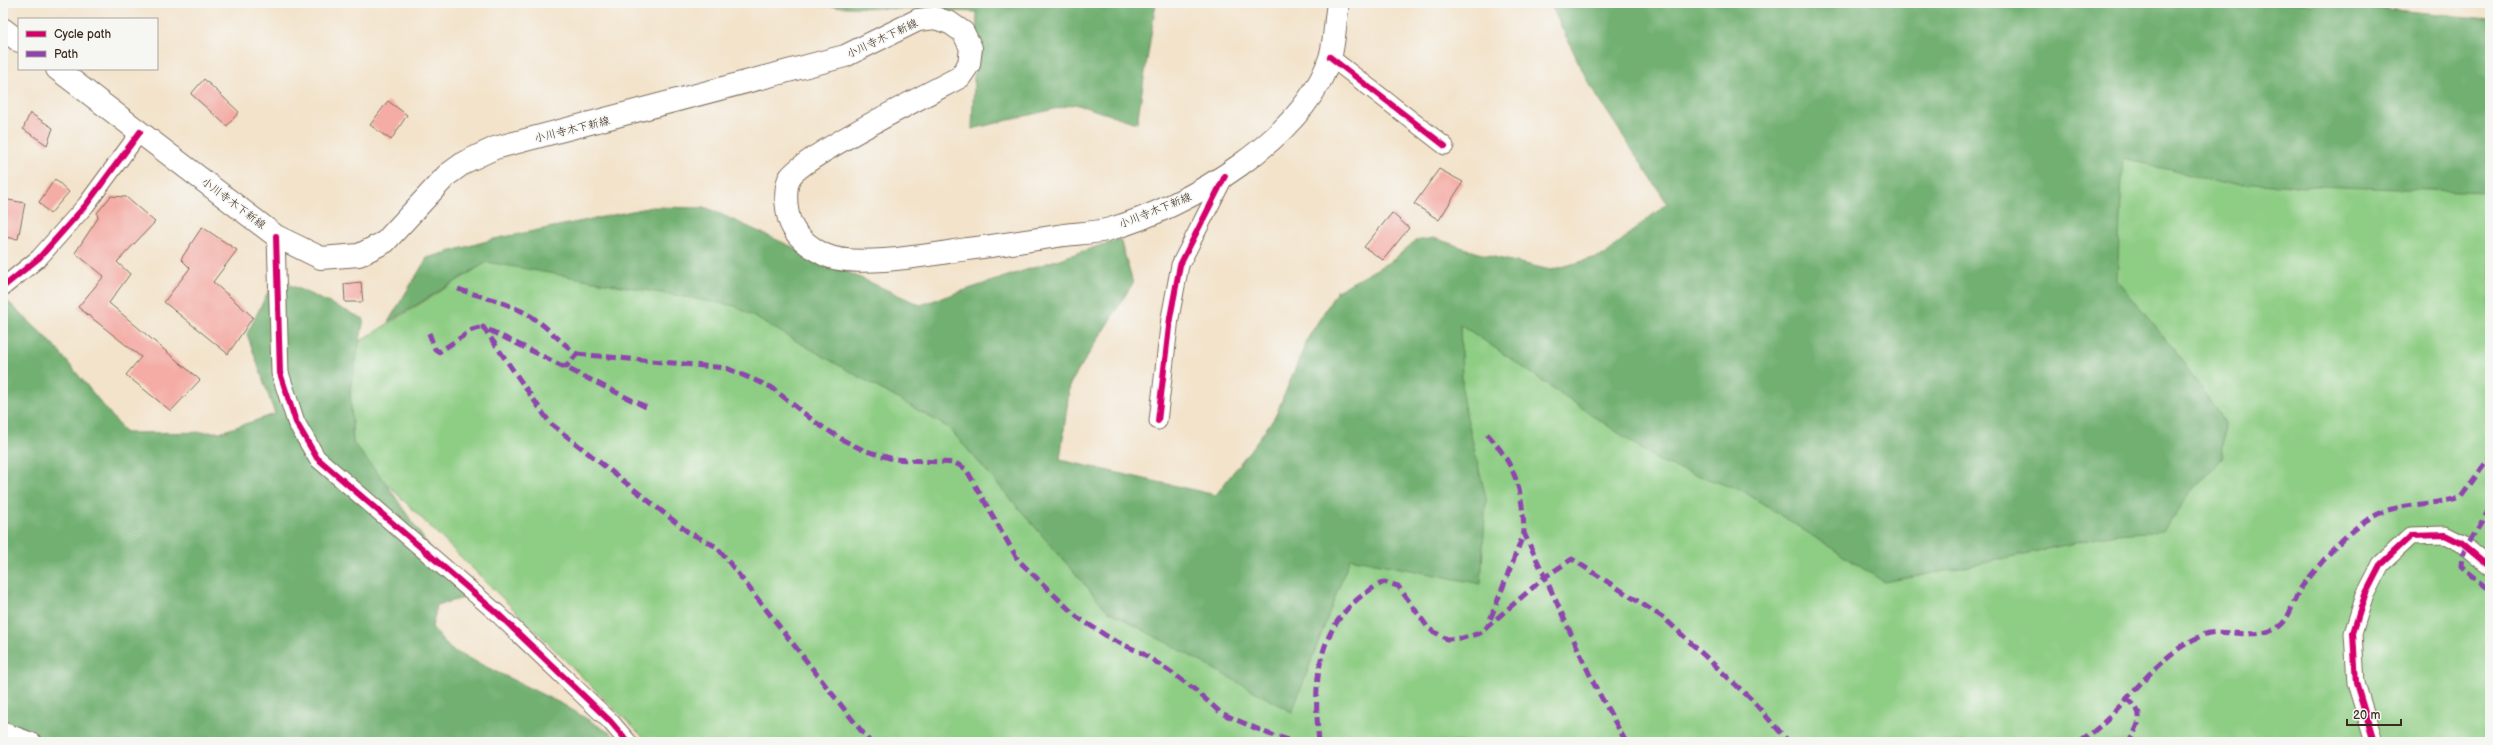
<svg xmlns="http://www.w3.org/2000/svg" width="2493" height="745" font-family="'Balsamiq Sans','Klee One',sans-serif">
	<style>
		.green { fill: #8ecd84; stroke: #647c51 }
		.forest { fill: #72b072; stroke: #566d48 }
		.building { fill: #f4aca5 }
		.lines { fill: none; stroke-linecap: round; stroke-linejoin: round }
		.street-casing { stroke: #7b6b5b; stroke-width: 19 }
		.secondary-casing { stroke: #7b6b5b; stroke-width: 24 }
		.street { stroke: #fff; stroke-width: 17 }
		.secondary { stroke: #fff; stroke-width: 22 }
		.quiet { stroke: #8e44ad; stroke-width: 5; stroke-dasharray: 10 5; stroke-linecap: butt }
		.cycleway-casing { stroke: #f6f6f2; stroke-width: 8 }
		.cycleway { stroke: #d6006c; stroke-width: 6 }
		.labels { text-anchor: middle; stroke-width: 3; stroke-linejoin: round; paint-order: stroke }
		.street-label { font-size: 11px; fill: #3b2a1e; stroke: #f6f6f2 }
	</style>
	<rect width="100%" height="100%" fill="#f6f6f2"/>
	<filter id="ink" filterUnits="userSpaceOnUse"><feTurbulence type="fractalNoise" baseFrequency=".025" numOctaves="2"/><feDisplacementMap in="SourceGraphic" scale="8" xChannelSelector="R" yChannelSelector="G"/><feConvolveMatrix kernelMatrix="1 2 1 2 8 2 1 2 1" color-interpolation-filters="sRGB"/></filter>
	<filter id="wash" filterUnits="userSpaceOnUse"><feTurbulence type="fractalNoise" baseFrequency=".012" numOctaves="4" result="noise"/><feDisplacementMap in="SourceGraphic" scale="16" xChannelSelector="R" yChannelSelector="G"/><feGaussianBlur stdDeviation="0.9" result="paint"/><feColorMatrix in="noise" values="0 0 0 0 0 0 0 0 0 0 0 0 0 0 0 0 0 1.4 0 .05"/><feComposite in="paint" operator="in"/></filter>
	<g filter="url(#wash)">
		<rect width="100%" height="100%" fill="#f3e3cb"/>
		<polygon class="green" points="2148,104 2490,150 2490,742 648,742 385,482 353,443 350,390 357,343 487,262 788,297 1279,659 1436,287 2065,257"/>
		<g class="forest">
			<polygon points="820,3 1156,3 1137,123 1075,104 972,129 977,12 822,6"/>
			<polygon points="1550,3 2325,3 2490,19 2490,192 2221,183 2123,158 2117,280 2178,355 2225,423 2222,459 2191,491 2163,531 2115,534 1956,569 1884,582 1743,491 1662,463 1460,324 1463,401 1486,498 1481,584 1350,558 1292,712 1107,610 949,428 735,306 487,262 388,322 427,258 494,239 652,207 707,208 920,305 1120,239 1133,283 1070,384 1060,460 1216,495 1275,417 1308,338 1337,291 1393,260 1415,241 1434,238 1485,255 1551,270 1604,255 1667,203 1589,84"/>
			<polygon points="275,278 364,319 350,390 353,443 385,482 464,598 437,605 432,627 450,649 564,705 625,742 3,742 3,297 51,342 126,433 221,432 275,414 247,334"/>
		</g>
		<g id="blocks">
			<g class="building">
				<polygon points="204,79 239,112 227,126 191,94"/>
				<polygon points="388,101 407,115 391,140 370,125"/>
				<polygon points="30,113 53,128 47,145 23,129"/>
				<polygon points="1439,169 1463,182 1439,220 1414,204"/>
				<polygon points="55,179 69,192 50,214 39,202"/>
				<polygon points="111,196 126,197 155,222 117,262 130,274 109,303 200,380 171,411 126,375 141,357 78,307 104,276 75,253 98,218 97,213"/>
				<polygon points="3,199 25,203 18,239 3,237"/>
				<polygon points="1392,213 1409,228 1383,260 1364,247"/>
				<polygon points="202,227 237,250 213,282 253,317 228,354 164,302 190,268 181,259"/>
				<polygon points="361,282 363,302 345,302 344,284"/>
			</g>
		</g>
	</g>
	<g filter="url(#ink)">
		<use href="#blocks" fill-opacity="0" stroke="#7b6b5b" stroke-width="1"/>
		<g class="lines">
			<defs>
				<g id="street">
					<polyline points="1330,57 1445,146"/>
					<polyline points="276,236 280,373 296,422 317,458 497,613 610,721 628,742"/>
					<polyline points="3,287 39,258 86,205 140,132"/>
					<polyline points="1158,421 1170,318 1180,265 1225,176"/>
					<polyline points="3,731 33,742"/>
					<polyline points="2374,742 2356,683 2353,633 2365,595 2381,564 2411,536 2445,535 2461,543 2490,567"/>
				</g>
				<g id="secondary">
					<polyline points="3,29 19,41"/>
					<path d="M57 69 276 236 321 258 359 255 385 242 447 175 465 162 495 148 845 56 918 20 935 18 950 23 963 32 971 48 969 64 960 77C932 92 799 158 789 179 784 191 786 217 793 228 799 239 814 250 825 255 856 269 933 254 967 249 1000 245 1032 240 1064 235 1079 233 1095 233 1110 229 1188 207 1303 139 1330 58 1335 41 1335 21 1338 3"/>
				</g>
			</defs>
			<use href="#street" class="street-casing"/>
			<use href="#secondary" class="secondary-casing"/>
			<use href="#street" class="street"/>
			<use href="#secondary" class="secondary"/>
			<g class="quiet">
				<path d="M458 289C478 296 499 300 517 309 541 319 556 339 577 354L565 368"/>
				<polyline points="429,333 435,349 439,352 472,330 483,327"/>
				<polyline points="577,354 726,368 771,387 815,422 843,440 863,450 893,459 955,463 966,469 1018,560 1077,617 1113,640 1142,653 1171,672 1194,689 1221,713 1269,734 1296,742"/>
				<polyline points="646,407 483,327 550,423 688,532 717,547 870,742"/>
				<path d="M1487 434C1516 465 1523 492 1524 533"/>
				<polyline points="2490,508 2462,555 2461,566 2490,590"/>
				<path d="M2126 698C2146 712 2140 723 2129 742"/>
				<path d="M1319 742C1312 675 1317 616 1384 582L1398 586 1429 629 1447 639 1463 638 1480 633 1545 577 1524 533 1488 625"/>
				<polyline points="1626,742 1594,684 1545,577 1572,559 1664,618 1751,699 1789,742"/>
				<path d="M2080 742C2125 711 2151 657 2203 635 2221 627 2254 641 2277 628 2292 619 2293 596 2304 584 2328 555 2354 519 2392 509 2415 503 2438 504 2461 497L2490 457"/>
			</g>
			<defs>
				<g id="cycleway">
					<polyline points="1330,57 1445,146"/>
					<polyline points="276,236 280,373 296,422 317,458 497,613 610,721 628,742"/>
					<polyline points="3,287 39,258 86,205 140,132"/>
					<polyline points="1158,421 1170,318 1180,265 1225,176"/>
					<polyline points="2374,742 2356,683 2353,633 2365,595 2381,564 2411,536 2445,535 2461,543 2490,567"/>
				</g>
			</defs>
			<use href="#cycleway" class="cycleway-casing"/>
			<use href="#cycleway" class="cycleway"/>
		</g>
	</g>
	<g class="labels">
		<g class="street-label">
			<text transform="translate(882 38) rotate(-25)" y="4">小川寺木下新線</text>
			<text transform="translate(572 129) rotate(-14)" y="4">小川寺木下新線</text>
			<text transform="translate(234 203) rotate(37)" y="4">小川寺木下新線</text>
			<text transform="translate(1155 210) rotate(-22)" y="4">小川寺木下新線</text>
		</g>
	</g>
	<rect width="2493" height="745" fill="none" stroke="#f6f6f2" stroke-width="16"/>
	<rect x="18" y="18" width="140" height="52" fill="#f6f6f2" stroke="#aba49d"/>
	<rect x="26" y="31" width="20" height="6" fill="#d6006c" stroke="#aba49d"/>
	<text x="54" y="38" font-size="12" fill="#3b2a1e">Cycle path</text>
	<rect x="26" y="51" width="20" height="6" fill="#8e44ad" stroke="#aba49d"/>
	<text x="54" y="58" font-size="12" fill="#3b2a1e">Path</text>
	<path d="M2347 719v6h54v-6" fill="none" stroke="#3b2a1e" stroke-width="2"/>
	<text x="2353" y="719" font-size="12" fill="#3b2a1e" stroke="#f6f6f2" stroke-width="3" paint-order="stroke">20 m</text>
</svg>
